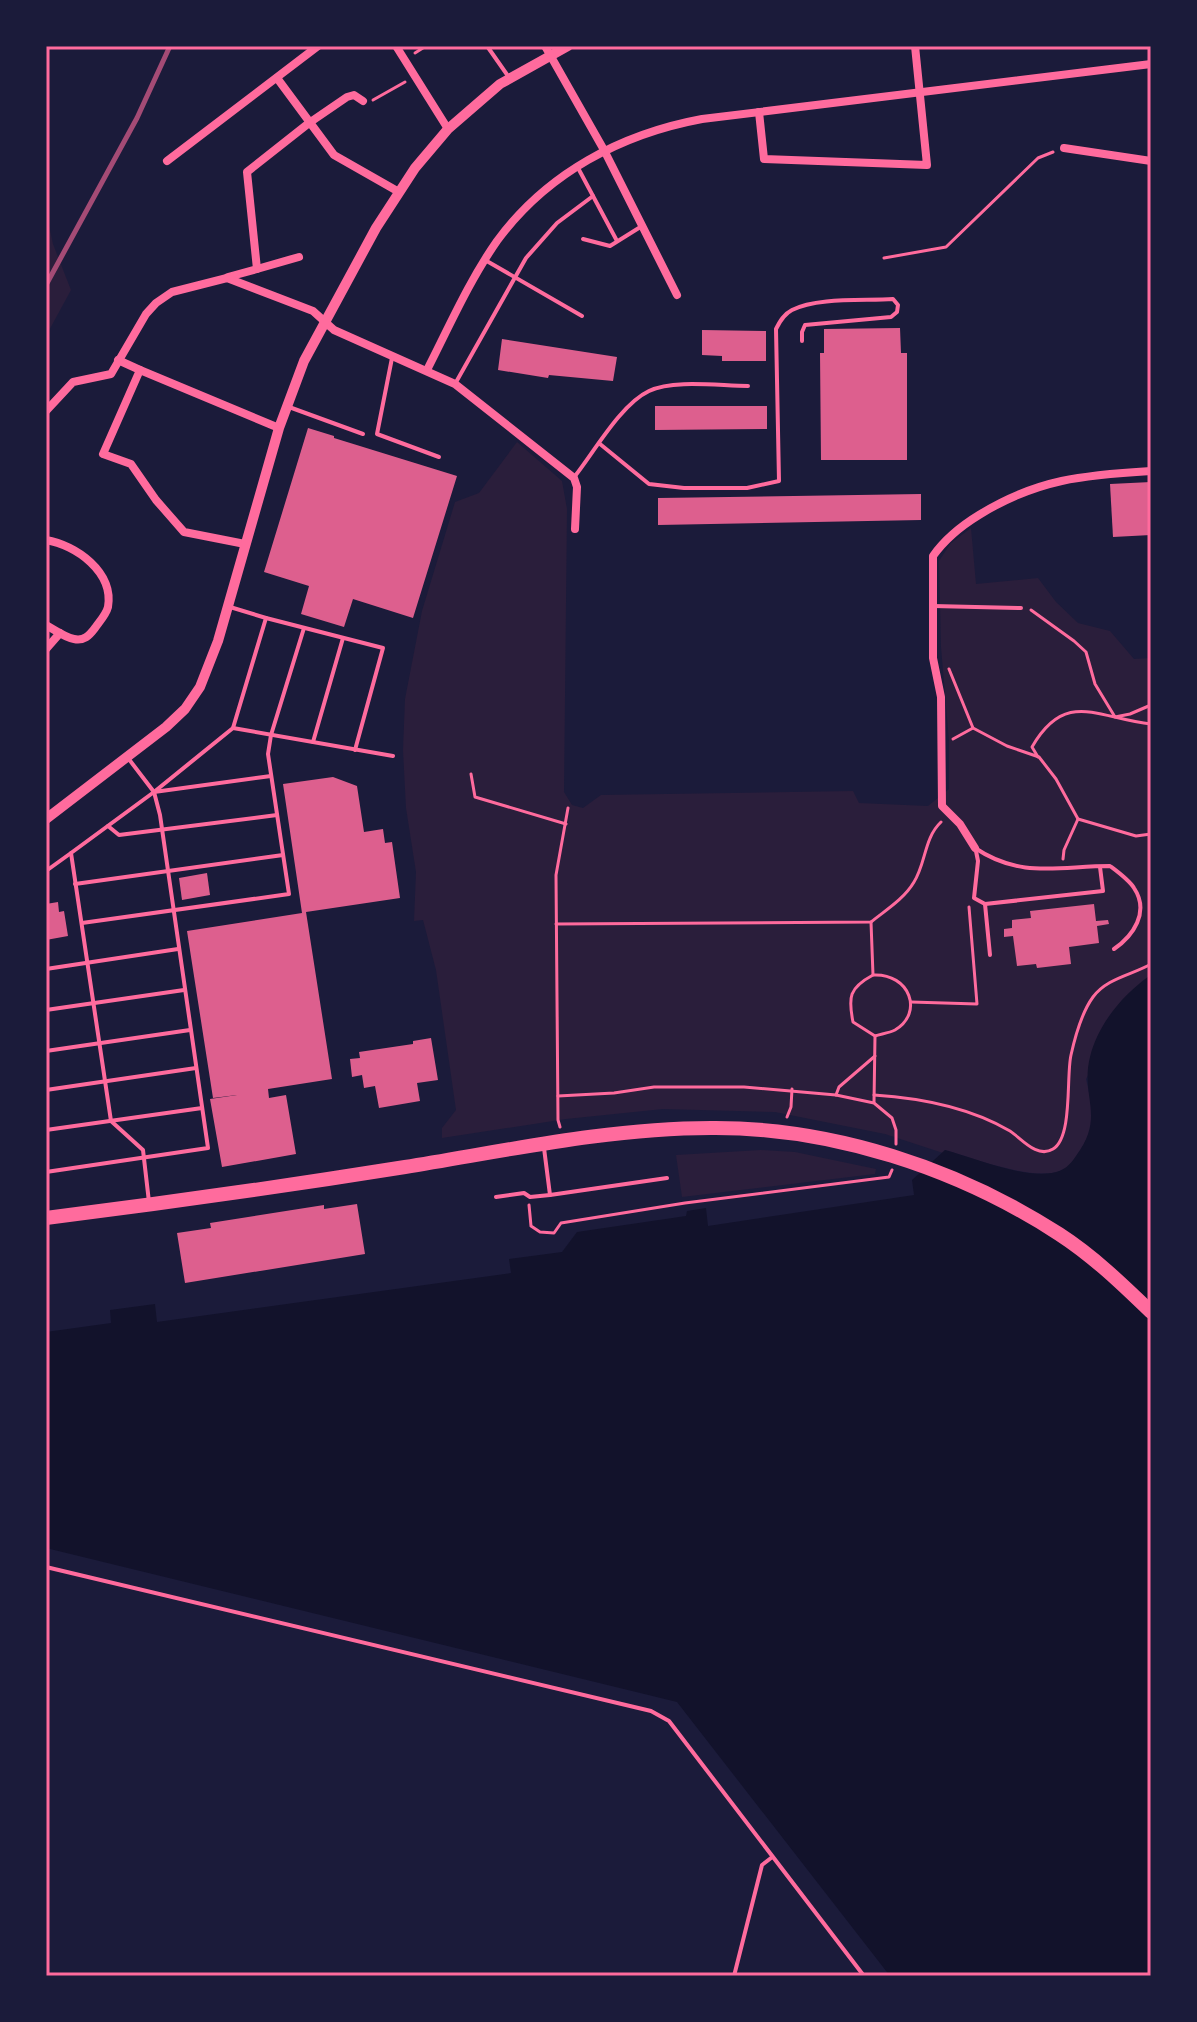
<svg xmlns="http://www.w3.org/2000/svg" width="1197" height="2022" font-family="'Archivo Narrow',sans-serif">
	<style>
		.green { fill: #2a1e3b }
		.water { fill: #12122b }
		.building { fill: #dd5f8e }
		.lines { fill: none; stroke-linecap: round; stroke-linejoin: round }
		.path { stroke: #ff6b9d; stroke-width: 3 }
		.service { stroke: #ff6b9d; stroke-width: 4 }
		.minor { stroke: #ff6b9d; stroke-width: 8 }
		.tertiary { stroke: #ff6b9d; stroke-width: 10 }
		.trunk { stroke: #ff6b9d; stroke-width: 14 }
		.rail { stroke: #a44b75; stroke-width: 5 }
		.neatline { fill: none; stroke: #ff6b9d; stroke-width: 3 }
	</style>
	<rect width="100%" height="100%" fill="#1b1b3a"/>
	<g class="green">
		<polygon points="46,212 53,244 71,290 46,336"/>
		<path d="M517 442 562 481 567 509 564 792 572 805 583 808 601 795 853 791 859 803 928 806 949 789V741L941 647 939 561 951 543 971 528 976 584 1038 578 1056 602 1078 623 1110 631 1134 659 1151 658V975L1141 982 1086 1079C1093 1109 1097 1129 1077 1155 1074 1159 1070 1166 1065 1169 1039 1184 973 1158 945 1150L943 1153 885 1134 775 1112 663 1109 566 1119 442 1138V1128L456 1110 436 970 423 920 414 921 416 872 406 808 403 750 405 699 422 611 455 502 479 493Z"/>
		<polygon points="761,1150 795,1152 876,1169 875,1174 682,1197 676,1155"/>
	</g>
	<path class="water" d="M1151 975V1976H890L677 1702 46 1548V1332L111 1323 110 1310 155 1304 157 1322 511 1273 509 1259 562 1252 577 1232 686 1216 687 1211 706 1208 708 1226 914 1195 912 1180 945 1150C975 1158 1021 1178 1052 1173 1064 1171 1070 1165 1076 1156 1106 1116 1080 1097 1090 1057 1098 1024 1123 994 1151 975Z"/>
	<g class="building">
		<polygon points="900,328 901,353 907,353 907,460 821,460 820,353 824,353 824,329"/>
		<polygon points="702,330 766,331 766,361 722,361 722,356 702,355"/>
		<polygon points="502,339 617,357 613,381 549,375 548,378 498,370"/>
		<polygon points="655,406 767,406 767,429 655,430"/>
		<polygon points="308,428 334,436 334,438 457,476 413,618 353,599 344,627 301,614 309,586 264,572"/>
		<polygon points="1151,482 1151,535 1113,537 1110,484"/>
		<polygon points="921,494 921,520 658,525 658,498"/>
		<polygon points="333,777 357,786 364,832 383,829 385,843 392,842 400,898 306,912 332,1079 268,1089 269,1098 286,1095 296,1154 222,1167 210,1099 237,1095 213,1098 187,931 302,913 283,784"/>
		<polygon points="207,873 210,895 182,900 179,878"/>
		<polygon points="58,902 59,912 64,911 68,936 46,940 46,904"/>
		<polygon points="1094,904 1096,921 1108,920 1109,924 1097,926 1099,943 1069,947 1071,964 1037,968 1036,964 1017,966 1013,936 1004,937 1004,929 1012,928 1012,920 1031,918 1030,911"/>
		<polygon points="431,1038 438,1080 417,1083 420,1101 379,1108 375,1086 364,1088 362,1075 352,1077 350,1059 360,1058 359,1052 413,1044 413,1041"/>
		<polygon points="357,1204 365,1254 185,1283 177,1233 211,1228 210,1223 324,1205 324,1209"/>
	</g>
	<g class="lines">
		<g class="path">
			<polyline points="415,53 426,46"/>
			<polyline points="373,100 405,82"/>
			<polyline points="884,258 946,247 1038,158 1053,152"/>
			<polyline points="1031,610 1074,641 1086,652 1095,684 1115,717 1130,714 1151,705"/>
			<polyline points="949,669 973,728 1007,746 1039,757 1056,779 1078,819 1136,836 1151,834"/>
			<polyline points="953,739 973,728"/>
			<path d="M1038 757 1032 747C1066 688 1099 719 1151 724"/>
			<polyline points="471,774 475,797 566,824"/>
			<polyline points="1063,859 1064,850 1078,819"/>
			<path d="M871 922 873 975C849 988 848 997 853 1022L875 1036 874 1102"/>
			<path d="M556 924 871 922C886 910 904 899 914 882 926 863 924 838 941 822"/>
			<path d="M873 975C910 973 924 1013 895 1030 889 1033 881 1034 875 1036"/>
			<polyline points="911,1002 977,1004 969,907"/>
			<polyline points="836,1095 839,1087 875,1056"/>
			<path d="M874 1095C921 1098 969 1107 1010 1131 1021 1138 1037 1159 1053 1149 1073 1137 1066 1076 1071 1055 1075 1037 1082 1012 1093 997 1107 978 1132 975 1151 964"/>
			<polyline points="558,1096 614,1093 654,1087 744,1087 836,1095 874,1103 892,1118 896,1130 896,1144"/>
			<polyline points="787,1117 791,1107 792,1089"/>
			<polyline points="560,1127 558,1120 556,875 568,808"/>
			<polyline points="529,1205 531,1226 540,1232 554,1233 561,1223 685,1203 889,1177 892,1170"/>
		</g>
		<g class="service">
			<polyline points="487,46 508,76"/>
			<polyline points="577,166 617,241"/>
			<polyline points="583,239 610,246 642,226"/>
			<polyline points="485,260 582,316"/>
			<polyline points="392,358 377,434 439,457"/>
			<polyline points="455,384 526,258 557,223 593,196"/>
			<polyline points="289,407 363,434"/>
			<path d="M600 444 649 484 684 488H747L779 481 776 329C780 321 784 314 792 310 817 297 864 301 893 299L898 305 897 312 891 317 805 325 802 332V341"/>
			<path d="M575 476C594 452 621 404 649 391 674 379 720 386 748 386"/>
			<polyline points="933,606 1021,608"/>
			<polyline points="230,607 266,618 233,728 154,792 271,776"/>
			<polyline points="266,618 383,648 355,750"/>
			<polyline points="233,728 393,756"/>
			<polyline points="313,742 343,638"/>
			<polyline points="128,758 154,792 71,853 111,1121 143,1150 149,1202"/>
			<polyline points="108,826 119,835 277,815"/>
			<path d="M975 848C1021 879 1059 866 1110 866 1118 872 1129 880 1134 888 1150 912 1133 936 1114 949"/>
			<polyline points="976,851 978,861 974,898 985,904 1103,891 1100,867"/>
			<polyline points="46,871 71,853"/>
			<polyline points="75,884 283,855"/>
			<polyline points="985,904 990,955"/>
			<polyline points="82,923 289,894 268,754 271,735 304,628"/>
			<polyline points="46,969 178,949"/>
			<polyline points="46,1010 184,990"/>
			<polyline points="46,1051 190,1030"/>
			<polyline points="46,1090 196,1068"/>
			<polyline points="46,1130 202,1108"/>
			<polyline points="544,1148 550,1195"/>
			<polyline points="46,1172 208,1148 160,815 154,792"/>
			<polyline points="496,1197 524,1193 530,1197 550,1195 667,1178"/>
			<polyline points="46,1567 651,1711 669,1721 864,1976"/>
			<polyline points="734,1976 762,1865 771,1858"/>
		</g>
		<g class="minor">
			<polyline points="396,46 448,129"/>
			<polyline points="545,46 604,150 677,295"/>
			<polyline points="277,78 334,155 399,192"/>
			<polyline points="759,112 764,159 927,165 915,46"/>
			<polyline points="1064,148 1151,161"/>
			<polyline points="167,161 318,46"/>
			<polyline points="257,269 299,257"/>
			<polyline points="228,277 257,269 247,172 309,123 347,97 354,95 363,101"/>
			<polyline points="118,360 140,370 103,454 131,464 156,500 184,532 245,544"/>
			<polyline points="140,370 279,428"/>
			<path d="M427 370C449 327 469 281 497 241 547 173 621 134 702 119L1151 64"/>
			<polyline points="46,411 73,382 111,374 146,314 156,303 172,292 227,278 313,311 334,330 455,384 574,478 577,487 575,529"/>
			<path d="M46 540C76 545 114 572 108 607 106 615 99 622 95 628 89 636 84 641 74 639 64 637 55 630 46 625"/>
			<polyline points="46,649 60,633"/>
			<path d="M975 848 960 824 942 806 941 697 933 658V556C945 539 961 526 979 515 1037 479 1084 475 1151 471"/>
		</g>
		<polyline class="tertiary" points="46,819 166,727 185,709 200,687 218,641 279,428 304,361 376,228 415,168 448,129 500,84 568,46"/>
		<path class="trunk" d="M46 1218C166 1203 286 1186 405 1167 505 1151 609 1128 711 1128 832 1127 957 1168 1059 1234 1093 1256 1122 1284 1151 1312"/>
		<polyline class="rail" points="46,285 137,118 170,46"/>
	</g>
	<rect width="1197" height="2022" fill="none" stroke="#1b1b3a" stroke-width="96"/>
	<rect x="48" y="48" width="1101" height="1926" class="neatline"/>
</svg>
